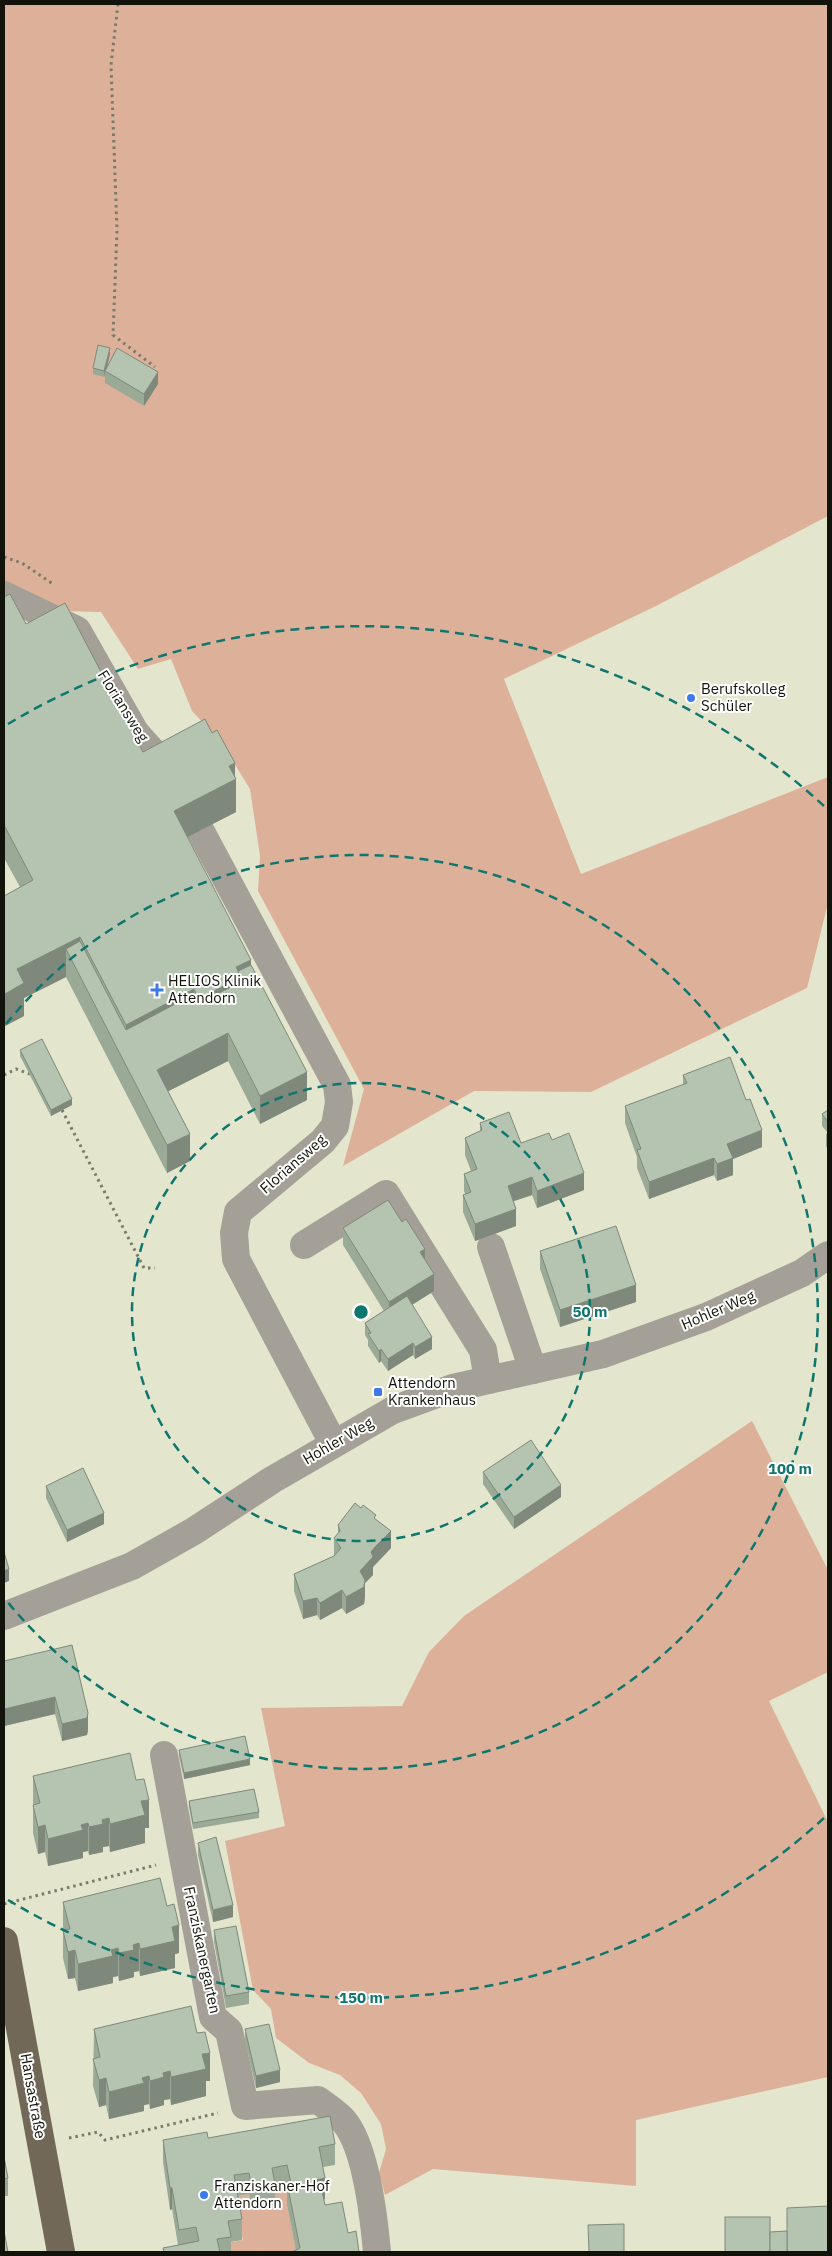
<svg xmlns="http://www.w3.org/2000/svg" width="832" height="2256" font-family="'IBM Plex Sans',sans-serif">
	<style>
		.green { fill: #ddb199 }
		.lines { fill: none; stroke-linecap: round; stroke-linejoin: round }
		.path { stroke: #797a6a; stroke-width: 3; stroke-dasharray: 2.5 4; stroke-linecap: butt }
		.minor { stroke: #a5a097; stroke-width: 28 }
		.major { stroke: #726858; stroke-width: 28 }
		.wall { fill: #9ba997 }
		.shaded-wall { fill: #7e897b }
		.building { fill: #b4c4b0; stroke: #7e897b }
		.ring { fill: none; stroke: #0f766e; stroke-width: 2.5; stroke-dasharray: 9 6 }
		.poi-dot { fill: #3c7ae9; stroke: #fff; stroke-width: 2 }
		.labels { text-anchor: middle; stroke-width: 4; stroke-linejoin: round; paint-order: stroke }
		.poi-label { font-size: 15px; fill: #12130a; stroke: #fff; text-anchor: start }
		.street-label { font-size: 15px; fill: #12130a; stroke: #fff }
		.centre { fill: #0f766e; stroke: #fff; stroke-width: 2.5 }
		.ring-label { font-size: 15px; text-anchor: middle; font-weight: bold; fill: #0f766e; stroke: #fff; stroke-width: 4; stroke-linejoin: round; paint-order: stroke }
	</style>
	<rect width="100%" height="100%" fill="#e4e5cd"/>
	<g class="green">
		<polygon points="4,4 828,4 828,516 656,606 504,679 581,874 828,777 828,903 807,988 591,1092 474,1091 343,1166 364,1089 258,891 260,856 250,789 221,742 192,711 171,659 138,669 101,612 61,611 4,584"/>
		<polygon points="752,1421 828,1570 828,1672 769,1701 828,1822 828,2077 636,2120 636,2186 433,2169 385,2195 379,2173 386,2149 381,2124 361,2093 340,2075 309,2063 276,2038 271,2009 253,1990 225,1841 285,1826 261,1708 402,1706 429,1652 464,1616"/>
		<polygon points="287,2187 287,2205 297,2252 230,2252 228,2243 243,2240 234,2197 249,2194 253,2210 272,2189"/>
	</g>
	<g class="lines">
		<g class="path">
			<polyline points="118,4 111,65 117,230 113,335 155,367"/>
			<polyline points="4,557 22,563 53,584"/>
			<polyline points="4,1075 16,1069 30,1074"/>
			<polyline points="62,1110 144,1268 155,1268"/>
			<polyline points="4,1904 156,1865"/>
			<polyline points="69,2138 98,2132 105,2140 218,2113"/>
		</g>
		<g class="minor">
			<polyline points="4,595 77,630 135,732 169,770"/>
			<polyline points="200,830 337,1085 339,1102 335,1126 323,1141 238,1212 234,1233 236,1259 333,1443"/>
			<polyline points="304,1245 386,1194 483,1350 488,1380"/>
			<polyline points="491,1247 533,1370"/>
			<polyline points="4,1616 132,1566 194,1531 272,1480 393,1410 453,1388 603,1354 706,1317 802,1273 828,1255"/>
			<path d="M164 1755 213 2017 229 2031 245 2106 318 2100C326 2106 335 2112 342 2119 366 2144 374 2219 377 2252"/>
		</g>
		<polyline class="major" points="4,1941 61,2252"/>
	</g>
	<g class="wall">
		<polygon points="110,354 107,367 158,384 144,406 105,383 105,376 104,377 93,374 93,368"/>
		<polygon points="4,597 26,624 143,752 235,776 236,812 187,837 251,965 307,1100 260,1124 228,1061 168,1091 190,1161 167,1173 66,977 24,998 24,1016 5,1026 4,1025 4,896 20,887 4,858"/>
		<polygon points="20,1050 72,1105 51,1116 20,1056"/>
		<polygon points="683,1075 762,1147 733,1159 733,1175 717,1181 714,1175 649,1199 637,1168 637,1157 625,1123 625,1106 683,1085"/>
		<polygon points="828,1110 828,1150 826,1146 826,1134 828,1133 822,1126 822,1114"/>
		<polygon points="480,1123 521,1143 552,1140 584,1190 537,1208 532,1195 514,1201 516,1226 475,1241 463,1212 463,1195 465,1194 464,1191 464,1174 471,1171 465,1155 465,1138 480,1131"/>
		<polygon points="343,1228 425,1260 434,1291 412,1305 432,1349 415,1359 413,1355 388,1371 381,1361 379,1363 368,1346 368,1340 365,1335 365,1323 384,1311 343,1245"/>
		<polygon points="540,1251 636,1302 560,1327 540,1269"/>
		<polygon points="483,1472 561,1497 514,1529 483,1484"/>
		<polygon points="46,1486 104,1524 67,1542 46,1498"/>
		<polygon points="376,1519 391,1548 373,1567 373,1575 365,1583 365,1597 364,1604 346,1614 342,1608 320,1620 317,1615 303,1619 294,1591 294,1574 334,1556 334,1538 338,1534 338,1525"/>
		<polygon points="72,1645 88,1730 87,1735 62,1741 55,1714 4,1726"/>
		<polygon points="179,1750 250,1765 184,1779 179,1756"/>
		<polygon points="33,1776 136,1780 149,1828 145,1828 145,1843 110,1852 109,1846 103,1847 103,1852 89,1855 88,1851 83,1852 83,1858 48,1866 45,1852 38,1854 33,1833"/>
		<polygon points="189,1801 259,1812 259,1818 193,1829 189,1807"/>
		<polygon points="198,1843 233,1917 213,1922 198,1855"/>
		<polygon points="63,1902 179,1953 175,1954 175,1968 140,1976 139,1971 134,1972 134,1977 119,1981 118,1976 113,1977 113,1983 78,1991 75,1978 68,1979 63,1958"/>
		<polygon points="214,1930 249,1992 249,2004 226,2008 214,1942"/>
		<polygon points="94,2029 197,2033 210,2081 206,2081 206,2096 171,2105 170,2099 164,2100 164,2105 150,2109 149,2104 144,2105 144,2111 109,2119 106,2105 99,2107 93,2086"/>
		<polygon points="245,2029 280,2082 256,2088 245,2041"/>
		<polygon points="208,2138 335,2144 335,2165 323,2167 325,2199 324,2199 325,2205 348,2233 296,2250 287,2205 287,2187 275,2189 275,2206 252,2210 249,2194 238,2196 242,2219 242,2240 231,2242 231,2252 163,2252 163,2248 178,2245 172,2209 170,2210 163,2162 163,2140"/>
		<polygon points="4,2157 8,2178 8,2196 4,2196"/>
	</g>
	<g class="shaded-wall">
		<polygon points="110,348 110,354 106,371 105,371 104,377 104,371"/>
		<polygon points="158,372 158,384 144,406 144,394"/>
		<polygon points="235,763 235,780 236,779 236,812 174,844 174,811 229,766"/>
		<polygon points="80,937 80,969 66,949 66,977 24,998 24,1016 5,1026 5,994 17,969"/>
		<polygon points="251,960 251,992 199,1031 199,999 236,967"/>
		<polygon points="194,989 194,1022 126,1057 126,1025"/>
		<polygon points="228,1033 228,1061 157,1097 157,1070"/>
		<polygon points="307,1072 307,1100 260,1124 260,1096"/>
		<polygon points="72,1099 72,1105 51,1116 51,1110"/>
		<polygon points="762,1130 762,1147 733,1159 733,1175 717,1181 717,1164 727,1144"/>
		<polygon points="190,1134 190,1161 167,1173 167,1145"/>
		<polygon points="714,1158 714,1175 649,1199 649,1182"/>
		<polygon points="584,1173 584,1190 537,1208 537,1191"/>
		<polygon points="532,1177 532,1195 508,1203 508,1186"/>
		<polygon points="516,1209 516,1226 475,1241 475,1224"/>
		<polygon points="425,1249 425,1266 420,1252"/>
		<polygon points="434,1274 434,1291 389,1319 389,1302"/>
		<polygon points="636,1285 636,1302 560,1327 560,1310"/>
		<polygon points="432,1337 432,1349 415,1359 415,1347"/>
		<polygon points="413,1343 413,1355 388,1371 388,1359"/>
		<polygon points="381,1349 381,1361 379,1363 379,1351"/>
		<polygon points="561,1485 561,1497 514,1529 514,1517"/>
		<polygon points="104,1513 104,1524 67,1542 67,1530"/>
		<polygon points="391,1531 391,1548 373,1567 373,1575 365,1583 365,1597 364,1604 346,1614 346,1597 360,1571 371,1552 375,1547"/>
		<polygon points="9,1569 9,1581 4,1583 4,1571"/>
		<polygon points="342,1590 342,1608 320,1620 320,1603"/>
		<polygon points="317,1598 317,1615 303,1619 303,1601"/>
		<polygon points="55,1697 55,1714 4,1726 4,1709"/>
		<polygon points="88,1713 88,1730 87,1735 62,1741 62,1724"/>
		<polygon points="250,1759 250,1765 184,1779 184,1773"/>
		<polygon points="149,1800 149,1828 145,1828 145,1843 110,1852 110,1824 141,1801"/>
		<polygon points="109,1818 109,1846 103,1847 103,1852 89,1855 89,1827 102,1820"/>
		<polygon points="88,1823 88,1851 83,1852 83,1858 48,1866 48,1839 81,1825"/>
		<polygon points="45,1825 45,1852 38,1854 38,1827"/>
		<polygon points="233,1905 233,1917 213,1922 213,1910"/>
		<polygon points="179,1925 179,1953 175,1954 175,1968 140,1976 140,1949 172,1927"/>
		<polygon points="139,1943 139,1971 134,1972 134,1977 119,1981 119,1953 133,1945"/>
		<polygon points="118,1948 118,1976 113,1977 113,1983 78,1991 78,1964 111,1950"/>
		<polygon points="75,1950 75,1978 68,1979 68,1952"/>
		<polygon points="210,2053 210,2081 206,2081 206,2096 171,2105 171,2077 202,2054"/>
		<polygon points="280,2070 280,2082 256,2088 256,2076"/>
		<polygon points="170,2071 170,2099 164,2100 164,2105 150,2109 150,2081 163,2073"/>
		<polygon points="149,2076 149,2104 144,2105 144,2111 109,2119 109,2092 142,2078"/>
		<polygon points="106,2078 106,2105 99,2107 99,2080"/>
		<polygon points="325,2178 325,2199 316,2201 316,2180"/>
		<polygon points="170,2188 172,2188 172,2209 170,2210"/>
	</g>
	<g class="building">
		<polygon points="98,345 110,348 104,371 93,368"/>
		<polygon points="117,348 158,372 144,394 105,371"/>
		<polygon points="10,594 26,624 65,603 143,752 205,719 212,733 217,730 235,763 229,766 236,779 174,811 251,960 236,967 241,977 199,999 194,989 126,1025 80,937 17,969 24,983 5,994 4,992 4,896 33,880 4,825 4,597"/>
		<polygon points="80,941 126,1030 194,994 199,1003 241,982 241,977 238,971 251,965 307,1072 260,1096 228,1033 157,1070 190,1134 167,1145 66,949"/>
		<polygon points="42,1039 72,1099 51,1110 20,1050"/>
		<polygon points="730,1057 746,1100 750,1099 762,1130 727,1144 733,1158 717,1164 714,1158 649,1182 637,1150 641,1149 625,1106 687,1083 683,1075"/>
		<polygon points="828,1110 828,1122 822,1114"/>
		<polygon points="509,1112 521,1143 549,1133 552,1140 569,1133 584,1173 537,1191 532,1177 508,1186 516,1209 475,1224 463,1195 471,1192 464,1174 477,1169 465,1138 482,1130 480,1123"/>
		<polygon points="388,1200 402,1222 406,1219 425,1249 420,1252 434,1274 389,1302 343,1228"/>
		<polygon points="616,1226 636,1285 560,1310 540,1251"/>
		<polygon points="407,1296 432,1337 415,1347 413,1343 388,1359 381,1349 379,1351 368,1334 371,1333 365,1323"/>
		<polygon points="531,1440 561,1485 514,1517 483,1472"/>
		<polygon points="83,1468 104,1513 67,1530 46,1486"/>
		<polygon points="355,1503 361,1508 363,1505 376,1515 374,1518 391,1531 375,1547 371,1552 373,1557 360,1571 365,1580 364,1587 346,1597 342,1590 320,1603 317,1598 303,1601 294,1574 334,1556 341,1548 334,1538 340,1531 338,1525"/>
		<polygon points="4,1552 9,1569 4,1571"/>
		<polygon points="72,1645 88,1713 87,1718 62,1724 55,1697 4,1709 4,1661"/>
		<polygon points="245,1736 250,1759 184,1773 179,1750"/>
		<polygon points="130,1753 136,1780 144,1779 149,1800 141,1801 145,1815 110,1824 109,1818 102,1820 103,1824 89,1827 88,1823 81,1825 83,1830 48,1839 45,1825 38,1827 33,1805 40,1803 33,1776"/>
		<polygon points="254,1789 259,1812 193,1823 189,1801"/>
		<polygon points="216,1837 233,1905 213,1910 198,1843"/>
		<polygon points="160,1878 167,1906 174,1904 179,1925 172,1927 175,1941 140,1949 139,1943 133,1945 134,1950 119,1953 118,1948 111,1950 113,1956 78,1964 75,1950 68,1952 63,1930 70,1929 63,1902"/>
		<polygon points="236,1926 249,1992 226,1996 214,1930"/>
		<polygon points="191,2006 197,2033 205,2032 210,2053 202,2054 206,2069 171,2077 170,2071 163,2073 164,2077 150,2081 149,2076 142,2078 144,2083 109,2092 106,2078 99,2080 93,2059 100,2057 94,2029"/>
		<polygon points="269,2024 280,2070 256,2076 245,2029"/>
		<polygon points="330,2116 335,2144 319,2147 325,2178 316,2180 317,2186 321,2186 325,2205 342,2202 348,2233 356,2231 359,2252 292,2252 300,2248 287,2183 291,2183 287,2165 272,2168 275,2184 252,2189 249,2173 234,2175 242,2219 228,2221 231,2237 217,2239 220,2252 164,2252 163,2248 199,2241 196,2227 179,2230 172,2188 170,2188 163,2140 207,2132 208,2138"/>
		<polygon points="4,2157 8,2178 4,2179"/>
		<polygon points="828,2206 828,2252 787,2252 787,2208"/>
		<rect x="725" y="2217" width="45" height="35"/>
		<polygon points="624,2224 624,2252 589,2252 588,2225"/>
		<polygon points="4,2231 8,2252 4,2252"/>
		<polygon points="787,2231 787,2252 770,2252 770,2232"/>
	</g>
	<g class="ring">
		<circle cx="361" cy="1312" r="229"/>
		<path d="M6 1024A457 457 0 1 1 6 1600"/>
		<path d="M824 1818A686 686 0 0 1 8 1900M8 724A686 686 0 0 1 824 806"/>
	</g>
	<g class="poi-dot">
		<circle cx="691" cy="698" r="5"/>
		<path d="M154.5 982.5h5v5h5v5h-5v5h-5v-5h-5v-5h5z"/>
		<rect x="373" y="1387" width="10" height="10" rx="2.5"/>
		<circle cx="204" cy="2195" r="5"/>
	</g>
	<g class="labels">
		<g class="poi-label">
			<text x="701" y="694">Berufskolleg<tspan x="701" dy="17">Schüler</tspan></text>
			<text x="168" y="986">HELIOS Klinik<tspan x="168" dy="17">Attendorn</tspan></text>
			<text x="388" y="1388">Attendorn<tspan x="388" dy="17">Krankenhaus</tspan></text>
			<text x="214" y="2191">Franziskaner-Hof<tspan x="214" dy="17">Attendorn</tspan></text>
		</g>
		<g class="street-label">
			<text transform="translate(123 706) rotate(58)" y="5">Floriansweg</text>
			<text transform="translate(293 1164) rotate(-41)" y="5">Floriansweg</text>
			<text transform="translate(718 1310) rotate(-23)" y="5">Hohler Weg</text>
			<text transform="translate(338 1441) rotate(-30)" y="5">Hohler Weg</text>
			<text transform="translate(202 1950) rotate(78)" y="5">Franziskanergarten</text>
			<text transform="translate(33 2096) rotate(80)" y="5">Hansastraße</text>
		</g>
	</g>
	<circle cx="361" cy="1312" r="8" class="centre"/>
	<g class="ring-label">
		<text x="590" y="1317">50 m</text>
		<text x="790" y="1474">100 m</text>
		<text x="361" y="2003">150 m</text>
	</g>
	<rect width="832" height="2256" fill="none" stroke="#12130a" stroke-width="10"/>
</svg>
